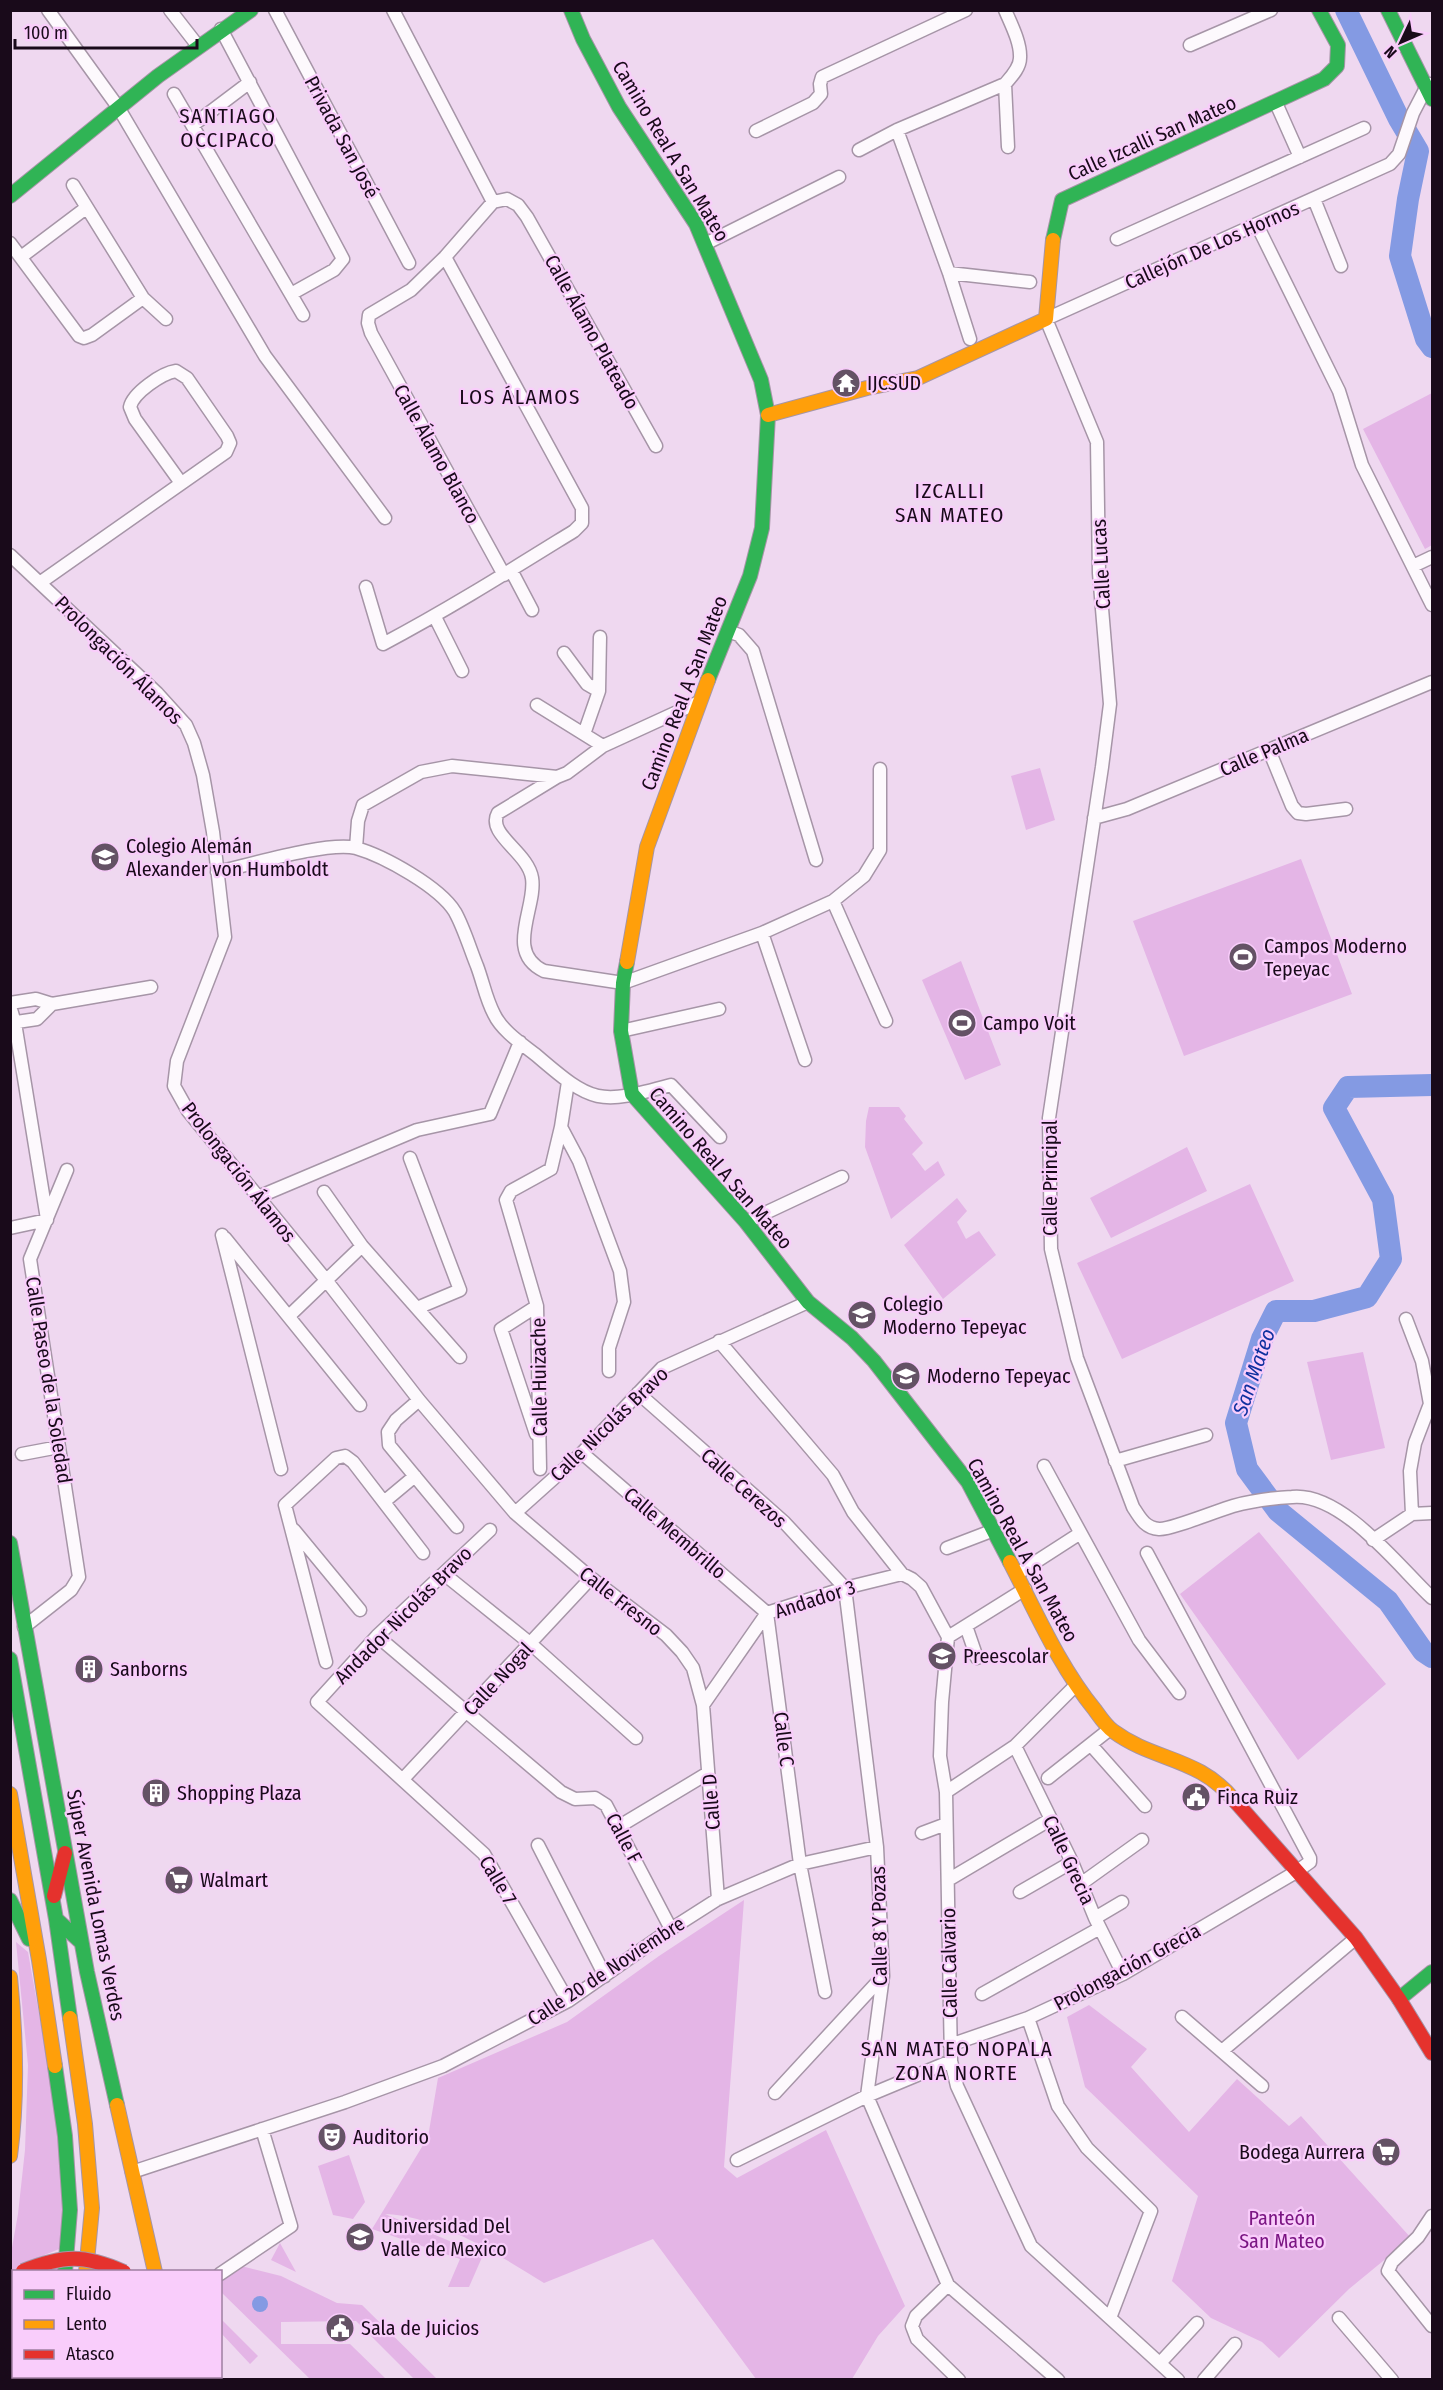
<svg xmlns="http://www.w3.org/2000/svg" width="1443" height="2390" font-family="'Fira Sans Condensed',sans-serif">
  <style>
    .green { fill: #e4b5e6 }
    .water { fill: #849ae3 }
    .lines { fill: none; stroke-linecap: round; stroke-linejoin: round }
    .river { stroke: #849ae3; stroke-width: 22 }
    .street-casing { stroke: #a695a7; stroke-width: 15 }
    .fast-casing { stroke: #a695a7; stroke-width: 16 }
    .slow-casing { stroke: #a695a7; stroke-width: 16 }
    .jam-casing { stroke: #a695a7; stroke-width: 16 }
    .street { stroke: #fdf9fd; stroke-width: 12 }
    .fast { stroke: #30b455; stroke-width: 14 }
    .slow { stroke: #ff9f0a; stroke-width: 14 }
    .jam { stroke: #e5322d; stroke-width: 14 }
    .jam-bridge-casing { stroke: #a695a7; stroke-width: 16; stroke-linecap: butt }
    .jam-bridge { stroke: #e5322d; stroke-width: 14 }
    .labels { text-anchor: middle; stroke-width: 4.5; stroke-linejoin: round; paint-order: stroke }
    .street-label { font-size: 20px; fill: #190a1a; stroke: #f9cdfb }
    .poi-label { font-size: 20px; fill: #190a1a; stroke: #f9cdfb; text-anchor: start }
    .park-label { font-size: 20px; fill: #7b1583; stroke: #f9cdfb }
    .neighbourhood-label { font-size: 21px; letter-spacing: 1.5px; fill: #190a1a; stroke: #f9cdfb }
    .water-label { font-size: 21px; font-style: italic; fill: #0f319f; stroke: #f9cdfb }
  </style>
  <rect width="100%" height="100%" fill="#efd8f0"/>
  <path class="green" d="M1432 393V545L1425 549 1363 429Z
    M1040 768 1055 820 1026 830 1011 776Z
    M1301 859 1352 994 1184 1056 1133 921Z
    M961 961 1001 1065 965 1080 922 980Z
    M869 1107H899L906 1116 904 1119 923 1143 912 1154 925 1171 938 1161 945 1175 891 1219 865 1147 866 1121Z
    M1187 1147 1207 1191 1111 1238 1090 1198Z
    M1250 1184 1294 1281 1122 1359 1077 1263Z
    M957 1198 967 1211 957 1222 966 1239 979 1231 996 1255 943 1299 904 1245Z
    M1363 1352 1385 1448 1331 1460 1307 1362Z
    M1259 1532 1386 1684 1298 1760 1180 1594Z
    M744 1900 724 2167 737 2178 826 2130 905 2306 878 2336 852 2379H756L653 2239 544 2283C499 2255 438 2216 385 2214L483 2255 469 2287H448L460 2259 372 2229 428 2137 438 2078 567 2022 659 1956Z
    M16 1942 28 1952 61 2137 64 2247 30 2261 11 2275V2253L18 2214 25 2150 28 2065Z
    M1089 2005 1147 2049 1131 2067 1189 2132 1237 2079 1289 2126 1301 2116 1411 2238 1349 2289 1279 2358 1262 2342 1211 2318 1172 2281 1198 2196 1085 2087 1067 2017Z
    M349 2155 365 2202 353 2219 333 2215 318 2166Z
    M280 2243 296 2272 271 2260Z
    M241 2266 281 2276 337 2303 362 2305 437 2379H414L356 2321 281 2322V2344H350L386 2379H310L221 2292V2279Z
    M13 2303 14 2376 26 2377V2379H11L10 2306Z
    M220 2318 258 2356 250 2364 221 2333Z
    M88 2376 163 2377 162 2380H87Z"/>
  <path class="water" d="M252 2304a8 8 0 1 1 16 0a8 8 0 1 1-16 0Z"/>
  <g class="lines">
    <path class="river" d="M1346 10 1399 119 1418 151 1408 199 1400 256 1426 339 1432 347
      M1432 1085 1348 1087 1334 1108 1383 1199 1391 1259 1367 1297 1314 1311H1276L1262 1339 1236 1423 1247 1469 1278 1511 1388 1601 1423 1651 1432 1657"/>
    <g class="street-casing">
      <path id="street" d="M48 10 118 107 265 356 385 518
        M170 10 198 46
        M275 10 409 263
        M393 10 493 202
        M221 29 343 259 334 270 291 294
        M1190 45 1271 10
        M1005 84 1008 147
        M1431 84 1427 86 1413 113 1399 154 1390 164 1046 319 1097 442 1099 573 1110 704 1102 767 1049 1118 1051 1249 1077 1358 1133 1507C1140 1518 1145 1528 1159 1529 1170 1530 1219 1510 1233 1506 1251 1501 1273 1498 1292 1497 1342 1492 1398 1566 1432 1598
        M174 94 303 315
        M1276 103 1300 157
        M193 125 250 82
        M897 130 949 273 970 339
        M756 131 813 103 821 94 820 84 822 77 966 10
        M859 150 897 130 1005 84C1011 77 1020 68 1020 58 1021 43 1011 24 1005 10
        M73 185 143 298 166 319
        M1314 199 1341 266
        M1257 225 1339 391 1362 465 1432 605
        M1117 239 1364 128
        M10 243 79 336 84 338 92 335 143 298
        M705 244 839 177
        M21 257 86 208
        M949 273 1030 282
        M10 555 157 693 186 725 194 743 203 775 213 832 225 937 177 1061 174 1086 188 1111 326 1280 419 1400 515 1513 591 1578 666 1635 682 1652 693 1668 703 1705 718 1899
        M1413 566 1432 557
        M511 570 532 610
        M504 575 371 333 368 323 369 315 411 290 445 257 493 202 507 199 518 205 527 217 656 446
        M41 582 226 452 230 443 227 436 187 378 176 371C162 373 133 393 130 407L135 419 181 483
        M366 587 383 644C449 609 511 570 574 531L582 523V508L445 257
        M435 617 462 671
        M728 631 739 635 753 651 816 860
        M564 653 587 684 599 691
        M537 705 603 746
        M584 734 599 691 600 637
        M1269 750 1292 806 1298 813 1306 814 1346 809
        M557 777 498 813C486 834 528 852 532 878 537 907 504 952 544 971L623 983 762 933 833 901 864 876 880 850V769
        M1094 818 1127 809 1432 682
        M356 848 358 821 363 805 421 772 452 766 557 777 567 773 603 746 699 702
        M217 872C249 865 328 841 356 848 384 856 440 887 455 912 464 928 470 949 477 966 483 982 486 999 494 1014 502 1031 522 1044 536 1055 593 1104 598 1105 671 1085L720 1137
        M833 901 886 1021
        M762 933 805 1060
        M10 1003 36 999 52 1004 151 987
        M10 1006 15 1023 47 1219
        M10 1023 37 1019 52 1004
        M621 1031 719 1009
        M561 1127 579 1161 620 1271 624 1302 609 1348V1371
        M410 1158 460 1290 417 1308
        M324 1192 362 1246 460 1357
        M258 1197 417 1130 490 1114 520 1042
        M746 1222 842 1177
        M10 1228 47 1220
        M222 1235 281 1469
        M225 1238 360 1405
        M289 1316 362 1246
        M1406 1319 1422 1361 1430 1404 1415 1443 1410 1471 1412 1514
        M719 1341 833 1475 853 1512 902 1574 912 1579 921 1587 948 1637 942 1702 940 1756 946 1792 951 2061 957 2086 1031 2246 1178 2380
        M638 1393 784 1522 845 1588 877 1847 883 1976 867 2096 948 2285 1058 2380
        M419 1400 396 1420 388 1432 389 1445 457 1527
        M536 1434 501 1329 537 1306
        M582 1453 767 1613 800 1864 825 1992
        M22 1454 59 1447
        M1115 1461 1206 1435
        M1044 1466 1139 1640 1179 1693
        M540 1469 537 1306 506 1200 511 1191 551 1169 561 1127 568 1082
        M385 1501 415 1476
        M515 1513 582 1453 662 1368 808 1302
        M294 1530 360 1610
        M1373 1540 1412 1514 1432 1513
        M947 1548 994 1530
        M444 1574 531 1644 636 1738
        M1017 1574 1079 1534
        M966 1626 977 1658
        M24 1627 71 1590 79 1577 30 1259 67 1170
        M377 1636 561 1792 575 1799 595 1798 606 1805 671 1929
        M948 1637 1025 1589
        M326 1662 285 1505 336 1458 345 1456 353 1462 423 1553
        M317 1702 484 1854 568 2001
        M317 1702 377 1636 490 1530
        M703 1705 767 1613 845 1588 902 1574
        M1091 1745 1145 1806
        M1015 1746 1072 1862 1095 1918 1123 1974
        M1048 1778 1110 1729
        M403 1779 591 1578
        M946 1792 1015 1746 1075 1686
        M618 1827 708 1773
        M922 1833 946 1824
        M538 1845 605 1976
        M948 1880 1051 1819
        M1082 1883 1142 1840
        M1020 1892 1072 1862
        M1095 1918 1122 1902
        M982 1994 1100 1928
        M1182 2017 1262 2086
        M1028 2018 1058 2106 1087 2148 1151 2211 1110 2318
        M950 2045 1028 2018 1123 1974 1296 1872 1310 1862V1858L1147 1553
        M1223 2050 1356 1938
        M775 2093 883 1976
        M737 2160 867 2096 951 2061
        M132 2172 345 2102 443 2066 568 2001 671 1929 718 1899 800 1864 877 1847
        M1432 2216 1418 2237 1392 2262 1388 2271 1432 2326
        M220 2274 291 2226 262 2129
        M948 2285 916 2316 912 2326 917 2339 959 2380
        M1339 2318 1392 2380
        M1160 2363 1197 2323
        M1204 2380 1235 2344"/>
    </g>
    <g class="fast-casing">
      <path id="fast" d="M571 10 583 39 619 107 696 224 761 380 768 415 762 528 750 576 708 680
        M1388 10 1432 99
        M10 196 158 76 251 10
        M1053 240 1062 200 1324 79 1337 66 1338 45 1319 10
        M627 962 623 983 621 1031 632 1094 746 1222 808 1302 852 1338 874 1361 968 1482 1010 1562
        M10 1543 87 1972 117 2105
        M10 1659 56 1919 70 2018
        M10 1900 29 1939
        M56 1919 81 1942
        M1399 1999 1432 1972
        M55 2066 65 2136 70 2210 65 2272
        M168 2376V2380"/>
    </g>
    <g class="slow-casing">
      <path id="slow" d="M768 415 867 388 918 378 1046 319 1053 240
        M627 962 647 847 708 680
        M1010 1562C1036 1612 1059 1666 1095 1710 1100 1717 1106 1726 1113 1731 1155 1762 1198 1756 1235 1801
        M10 1794 39 1960 55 2066
        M10 1977C16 2037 18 2096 10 2156
        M70 2018 85 2124 92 2208 86 2272
        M117 2105 155 2272
        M10 2282 14 2279
        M40 2380 41 2376
        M65 2380 66 2376"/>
    </g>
    <g class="jam-casing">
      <path id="jam" d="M1235 1801 1356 1938 1399 1999 1432 2053
        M54 1896 65 1853"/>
    </g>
    <use href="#street" class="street"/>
    <use href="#fast" class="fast"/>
    <use href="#slow" class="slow"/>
    <use href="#jam" class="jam"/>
    <g class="jam-bridge-casing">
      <path id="jam-bridge" d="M23 2271C63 2255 84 2254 124 2272"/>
    </g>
    <use href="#jam-bridge" class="jam-bridge"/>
  </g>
  <defs>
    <g id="temple-disc" transform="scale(1.5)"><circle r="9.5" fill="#645265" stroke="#f9cdfb"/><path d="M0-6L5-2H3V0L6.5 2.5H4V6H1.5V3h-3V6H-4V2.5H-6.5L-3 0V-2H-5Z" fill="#fff"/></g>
    <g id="school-disc" transform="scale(1.5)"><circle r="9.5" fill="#645265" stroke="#f9cdfb"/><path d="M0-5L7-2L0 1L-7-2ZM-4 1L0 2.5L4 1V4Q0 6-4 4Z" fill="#fff"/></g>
    <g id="stadium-disc" transform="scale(1.5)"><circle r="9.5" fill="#645265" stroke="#f9cdfb"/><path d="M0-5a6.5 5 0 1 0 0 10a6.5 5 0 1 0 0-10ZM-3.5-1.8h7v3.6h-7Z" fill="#fff"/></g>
    <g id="building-disc" transform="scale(1.5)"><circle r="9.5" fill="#645265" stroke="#f9cdfb"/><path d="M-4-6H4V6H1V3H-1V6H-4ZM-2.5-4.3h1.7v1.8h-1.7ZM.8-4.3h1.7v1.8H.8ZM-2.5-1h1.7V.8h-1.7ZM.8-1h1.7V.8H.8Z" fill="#fff"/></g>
    <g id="civic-disc" transform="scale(1.5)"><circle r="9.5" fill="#645265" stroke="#f9cdfb"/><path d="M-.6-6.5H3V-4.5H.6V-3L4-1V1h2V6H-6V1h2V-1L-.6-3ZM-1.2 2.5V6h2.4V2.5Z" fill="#fff"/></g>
    <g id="supermarket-disc" transform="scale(1.5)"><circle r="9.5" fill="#645265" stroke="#f9cdfb"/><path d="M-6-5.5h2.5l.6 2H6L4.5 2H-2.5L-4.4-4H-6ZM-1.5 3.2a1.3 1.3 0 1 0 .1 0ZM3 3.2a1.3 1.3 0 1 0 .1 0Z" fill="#fff"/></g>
    <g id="theatre-disc" transform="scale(1.5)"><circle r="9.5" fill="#645265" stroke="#f9cdfb"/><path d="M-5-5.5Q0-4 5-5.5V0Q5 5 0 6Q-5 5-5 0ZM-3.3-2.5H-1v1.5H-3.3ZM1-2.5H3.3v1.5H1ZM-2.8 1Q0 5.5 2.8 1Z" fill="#fff"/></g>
    <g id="university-disc" transform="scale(1.5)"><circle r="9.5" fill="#645265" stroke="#f9cdfb"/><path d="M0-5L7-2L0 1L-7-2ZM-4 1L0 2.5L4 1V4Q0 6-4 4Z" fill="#fff"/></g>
  </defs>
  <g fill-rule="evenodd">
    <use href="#temple-disc" x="846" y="383"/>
    <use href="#school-disc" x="105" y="857"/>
    <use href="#stadium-disc" x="1243" y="957"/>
    <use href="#stadium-disc" x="962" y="1023"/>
    <use href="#school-disc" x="862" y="1315"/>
    <use href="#school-disc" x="906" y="1376"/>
    <use href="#school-disc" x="942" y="1656"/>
    <use href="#building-disc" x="89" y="1669"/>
    <use href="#building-disc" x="156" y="1793"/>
    <use href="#civic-disc" x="1196" y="1797"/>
    <use href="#supermarket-disc" x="179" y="1880"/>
    <use href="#theatre-disc" x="332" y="2137"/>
    <use href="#supermarket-disc" x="1386" y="2152"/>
    <use href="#university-disc" x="360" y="2237"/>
    <use href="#civic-disc" x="340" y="2328"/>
  </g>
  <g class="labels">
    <g class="street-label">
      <text transform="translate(342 137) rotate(62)" y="7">Privada San José</text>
      <text transform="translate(1152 138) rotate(-24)" y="7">Calle Izcalli San Mateo</text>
      <text transform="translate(671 151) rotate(59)" y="7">Camino Real A San Mateo</text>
      <text transform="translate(1212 245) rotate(-24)" y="7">Callejón De Los Hornos</text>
      <text transform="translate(592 332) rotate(61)" y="7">Calle Álamo Plateado</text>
      <text transform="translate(437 454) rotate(61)" y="7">Calle Álamo Blanco</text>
      <text transform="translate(1101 564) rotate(-93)" y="7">Calle Lucas</text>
      <text transform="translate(119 660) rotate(45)" y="7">Prolongación Álamos</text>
      <text transform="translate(684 693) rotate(-69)" y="7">Camino Real A San Mateo</text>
      <text transform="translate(1264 752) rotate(-23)" y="7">Calle Palma</text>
      <text transform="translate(721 1168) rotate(49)" y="7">Camino Real A San Mateo</text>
      <text transform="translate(239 1172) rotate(52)" y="7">Prolongación Álamos</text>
      <text transform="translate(1050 1178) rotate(-90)" y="7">Calle Principal</text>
      <text transform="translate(539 1377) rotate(-91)" y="7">Calle Huizache</text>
      <text transform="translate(49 1380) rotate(81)" y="7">Calle Paseo de la Soledad</text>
      <text transform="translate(609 1424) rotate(-44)" y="7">Calle Nicolás Bravo</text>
      <text transform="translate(744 1488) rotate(42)" y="7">Calle Cerezos</text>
      <text transform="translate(675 1533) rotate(41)" y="7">Calle Membrillo</text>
      <text transform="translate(1023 1550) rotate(61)" y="7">Camino Real A San Mateo</text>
      <text transform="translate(815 1599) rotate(-18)" y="7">Andador 3</text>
      <text transform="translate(621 1601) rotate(38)" y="7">Calle Fresno</text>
      <text transform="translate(403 1615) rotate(-45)" y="7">Andador Nicolás Bravo</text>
      <text transform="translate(498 1679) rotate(-47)" y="7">Calle Nogal</text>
      <text transform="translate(784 1739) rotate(83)" y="7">Calle C</text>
      <text transform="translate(711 1802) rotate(-94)" y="7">Calle D</text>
      <text transform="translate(624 1838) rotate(62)" y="7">Calle F</text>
      <text transform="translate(1069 1860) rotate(65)" y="7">Calle Grecia</text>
      <text transform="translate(498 1880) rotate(59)" y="7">Calle 7</text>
      <text transform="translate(96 1905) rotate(79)" y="7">Súper Avenida Lomas Verdes</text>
      <text transform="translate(879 1926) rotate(-91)" y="7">Calle 8 Y Pozas</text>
      <text transform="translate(949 1963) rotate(-91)" y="7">Calle Calvario</text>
      <text transform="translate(1127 1967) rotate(-28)" y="7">Prolongación Grecia</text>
      <text transform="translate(606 1971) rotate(-33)" y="7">Calle 20 de Noviembre</text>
    </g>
    <g class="poi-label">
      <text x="867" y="390">IJCSUD</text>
      <text x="126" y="853">Colegio Alemán<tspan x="126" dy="23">Alexander von Humboldt</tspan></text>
      <text x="1264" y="953">Campos Moderno<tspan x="1264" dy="23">Tepeyac</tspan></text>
      <text x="983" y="1030">Campo Voit</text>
      <text x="883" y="1311">Colegio<tspan x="883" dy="23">Moderno Tepeyac</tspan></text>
      <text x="927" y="1383">Moderno Tepeyac</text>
      <text x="963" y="1663">Preescolar</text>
      <text x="110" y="1676">Sanborns</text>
      <text x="177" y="1800">Shopping Plaza</text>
      <text x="1217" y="1804">Finca Ruiz</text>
      <text x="200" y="1887">Walmart</text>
      <text x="353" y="2144">Auditorio</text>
      <text x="1365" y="2159" text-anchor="end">Bodega Aurrera</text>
      <text x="381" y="2233">Universidad Del<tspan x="381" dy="23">Valle de Mexico</tspan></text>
      <text x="361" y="2335">Sala de Juicios</text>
    </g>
    <g class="park-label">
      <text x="1282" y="2225">Panteón<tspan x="1282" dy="23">San Mateo</tspan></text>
    </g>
    <g class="neighbourhood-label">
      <text x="228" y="123">SANTIAGO<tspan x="228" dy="24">OCCIPACO</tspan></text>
      <text x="520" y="404">LOS ÁLAMOS</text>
      <text x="950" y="498">IZCALLI<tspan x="950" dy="24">SAN MATEO</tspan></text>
      <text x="957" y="2056">SAN MATEO NOPALA<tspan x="957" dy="24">ZONA NORTE</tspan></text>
    </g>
    <g class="water-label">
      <text transform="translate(1254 1372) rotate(-71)" y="7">San Mateo</text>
    </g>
  </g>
  <rect width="1443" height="2390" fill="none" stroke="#190a1a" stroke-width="24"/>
  <rect x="12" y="2270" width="210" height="108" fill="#f9cdfb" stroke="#9f7fa1" stroke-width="1.5"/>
  <rect x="24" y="2290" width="30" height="9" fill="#30b455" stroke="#9f7fa1" stroke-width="1.5"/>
  <text x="66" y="2300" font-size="18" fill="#190a1a">Fluido</text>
  <rect x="24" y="2320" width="30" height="9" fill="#ff9f0a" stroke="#9f7fa1" stroke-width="1.5"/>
  <text x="66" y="2330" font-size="18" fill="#190a1a">Lento</text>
  <rect x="24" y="2350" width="30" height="9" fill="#e5322d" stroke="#9f7fa1" stroke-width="1.5"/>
  <text x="66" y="2360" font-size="18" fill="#190a1a">Atasco</text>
  <g transform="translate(1401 42) rotate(226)" stroke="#f9cdfb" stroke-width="4.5" paint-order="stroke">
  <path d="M0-4.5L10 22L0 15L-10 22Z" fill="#190a1a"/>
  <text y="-9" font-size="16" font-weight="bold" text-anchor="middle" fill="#190a1a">N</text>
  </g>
  <path d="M15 39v9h182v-9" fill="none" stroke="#190a1a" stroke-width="3"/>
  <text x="24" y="39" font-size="18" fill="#190a1a" stroke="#f9cdfb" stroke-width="4.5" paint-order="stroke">100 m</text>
</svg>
